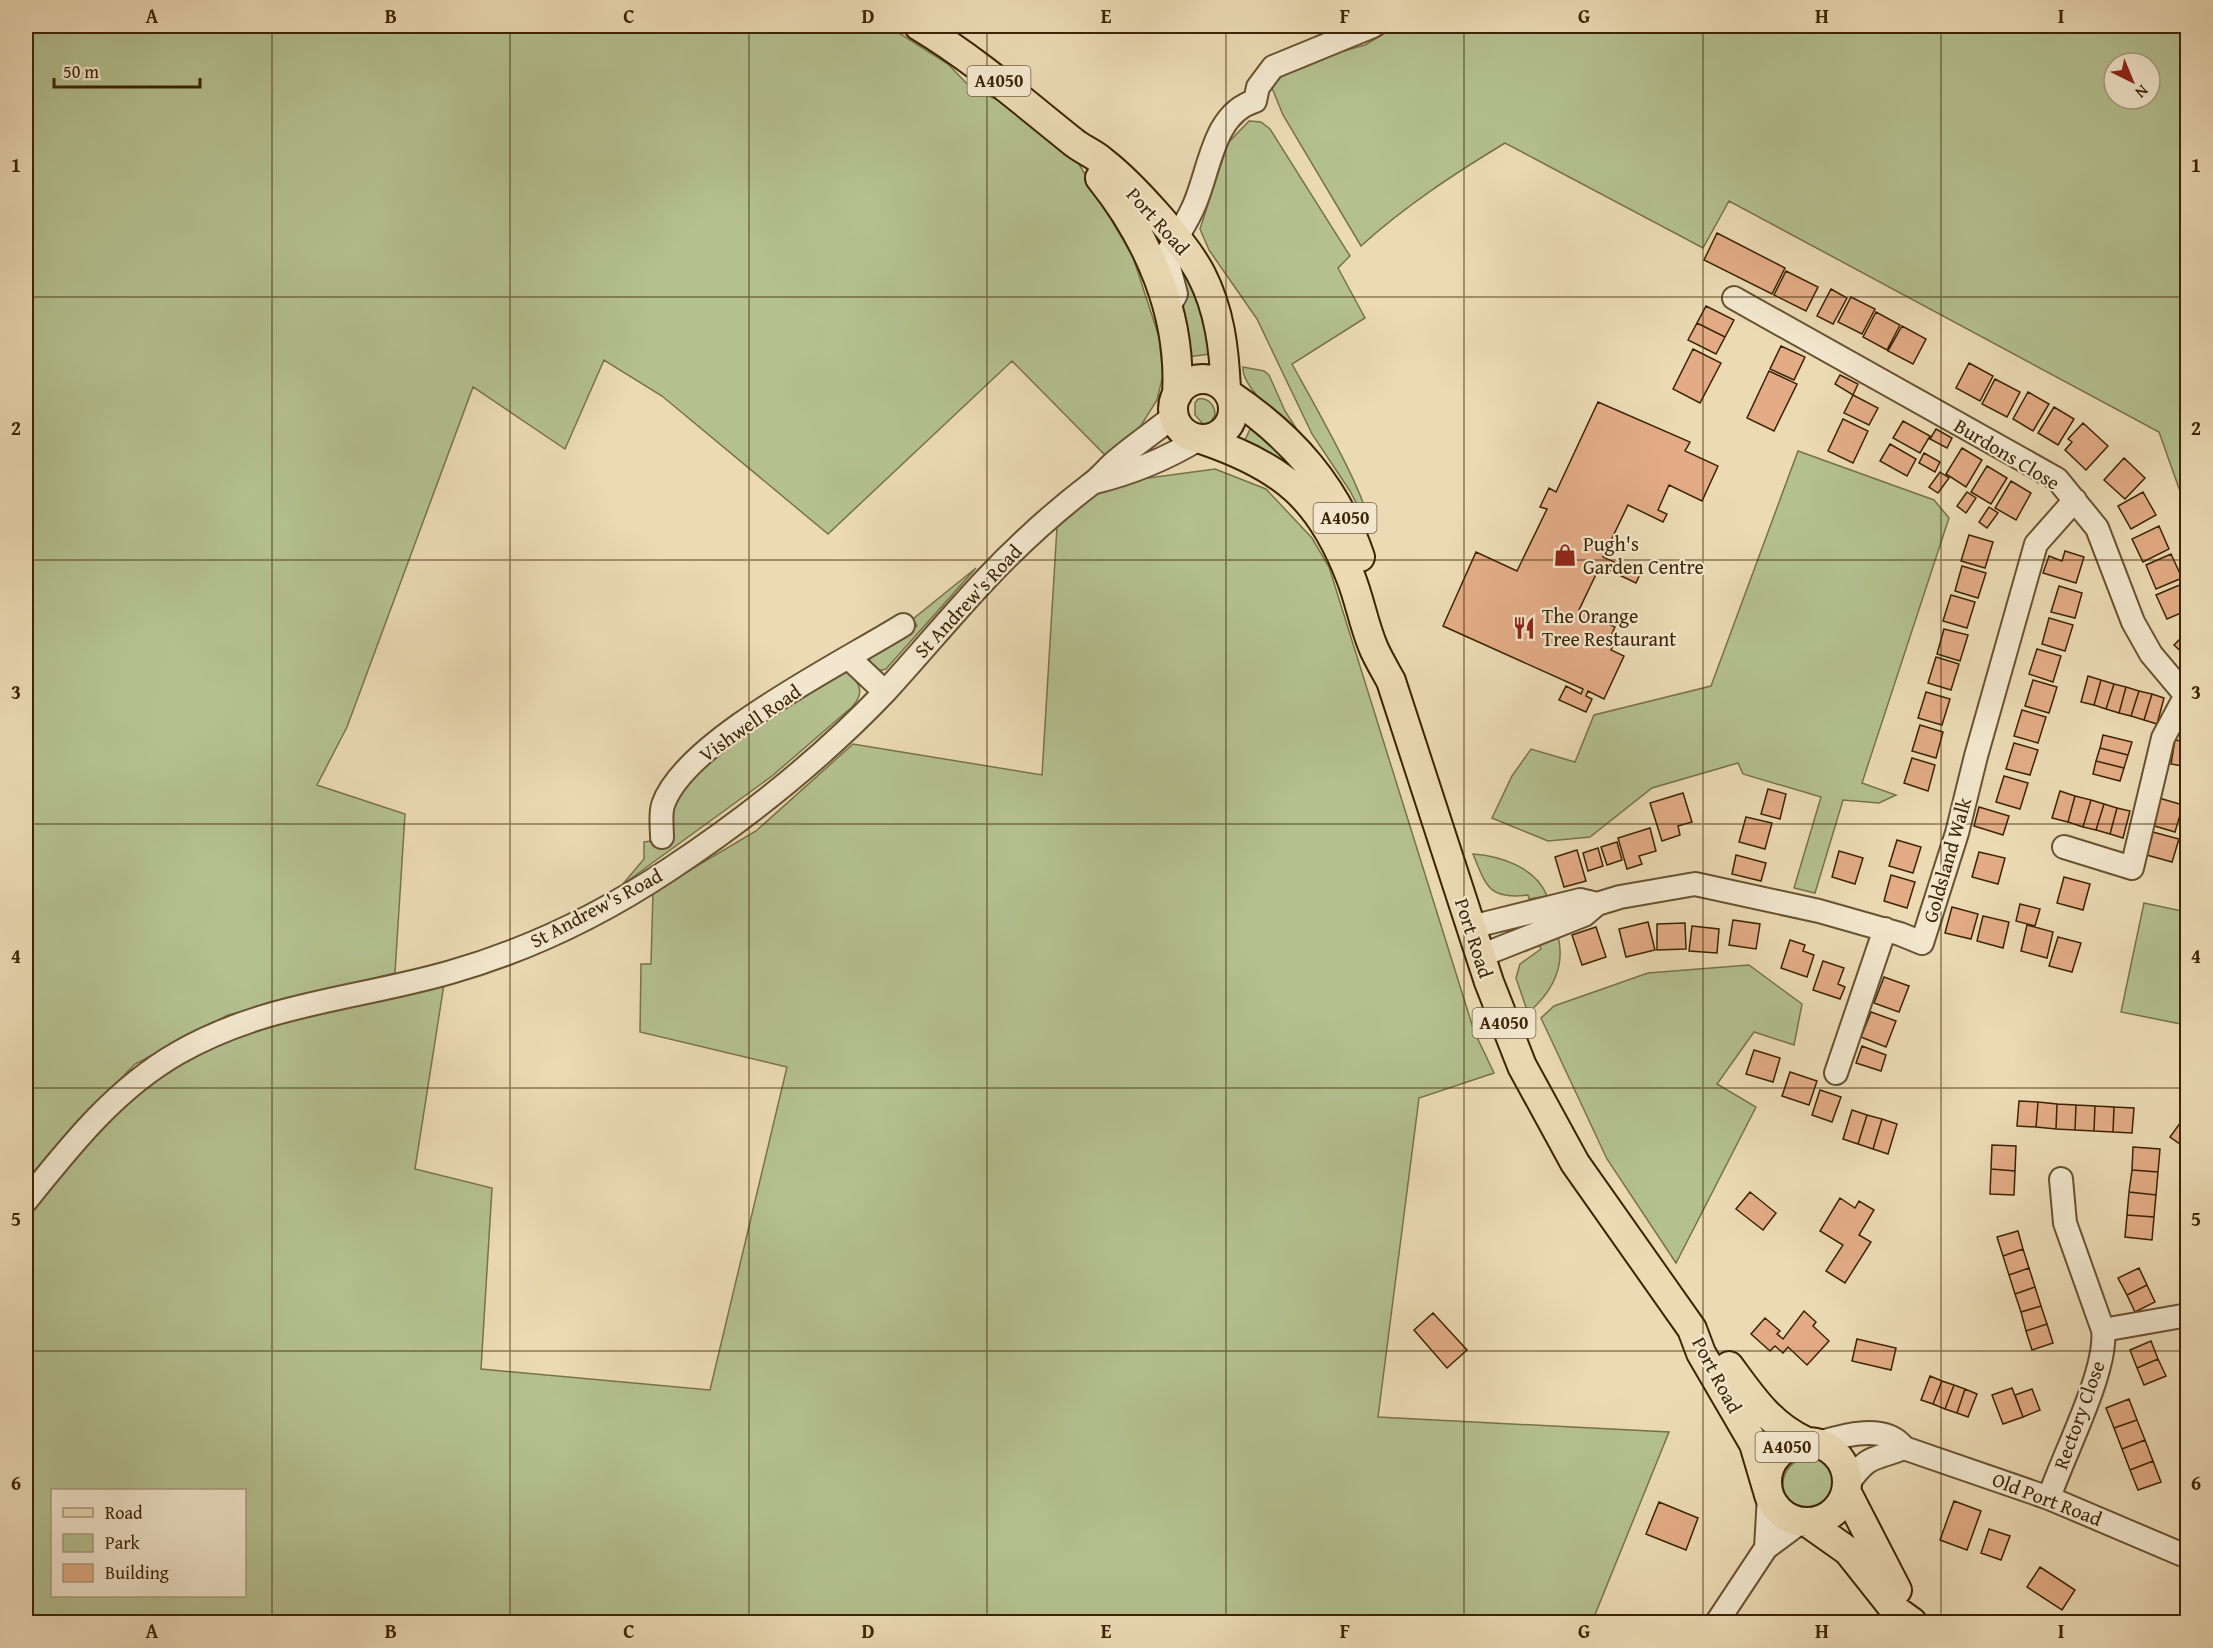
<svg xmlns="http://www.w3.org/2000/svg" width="2213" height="1648" font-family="'Gentium Book Plus',serif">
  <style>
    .green { fill: #b4c090; stroke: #78724a; stroke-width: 1.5; fill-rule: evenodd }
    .building { fill: #e3ac86; stroke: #3c2403; stroke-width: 1.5 }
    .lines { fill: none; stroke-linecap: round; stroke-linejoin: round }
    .minor-casing { stroke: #68522f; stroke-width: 26 }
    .major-casing { stroke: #3c2403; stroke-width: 32 }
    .minor { stroke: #f2e7ce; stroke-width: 22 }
    .major { stroke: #ebdab4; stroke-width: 28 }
    .grid { fill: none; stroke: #3c2403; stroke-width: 1.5; stroke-opacity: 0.55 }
    .labels { text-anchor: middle; stroke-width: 4.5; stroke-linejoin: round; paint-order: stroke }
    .shield { fill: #f2e7ce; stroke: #735e40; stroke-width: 1.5 }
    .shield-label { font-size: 18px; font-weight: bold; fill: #3c2403 }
    .street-label { font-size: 20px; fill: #3c2403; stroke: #f2e7ce }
    .poi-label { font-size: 20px; fill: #3c2403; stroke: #f2e7ce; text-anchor: start }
    .neatline { fill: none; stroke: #3c2403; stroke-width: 2 }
    .grid-label { font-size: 20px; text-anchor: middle; font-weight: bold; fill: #3c2403 }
  </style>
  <rect width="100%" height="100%" fill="#ebdab4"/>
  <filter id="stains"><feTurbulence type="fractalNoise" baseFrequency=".00333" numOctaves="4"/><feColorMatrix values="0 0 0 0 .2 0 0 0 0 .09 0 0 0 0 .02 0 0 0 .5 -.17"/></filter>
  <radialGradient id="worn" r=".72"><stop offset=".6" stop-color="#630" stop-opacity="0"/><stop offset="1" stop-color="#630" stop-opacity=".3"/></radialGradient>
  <path class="green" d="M26 26H888L948 64 971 88 1002 102 1079 164 1133 257 1159 337 1163 375 1157 400 1135 435 1118 449 1105 455 1012 361 828 534 662 396 604 360 565 449 473 387 347 727 317 785 405 814 395 973 228 1015 135 1064 73 1127 26 1181Z
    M1397 26H2187V511L2159 432 1729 201 1703 248 1505 143C1454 174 1405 206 1361 246L1283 115 1272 88 1278 74 1293 65 1365 45ZM2114 63H2150V99H2114Z
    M1249 121 1261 122 1270 129 1350 256 1338 268 1365 318 1292 364C1305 388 1374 507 1368 526L1350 491 1312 434 1257 319 1209 250 1200 229 1228 143Z
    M1176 254 1200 297 1210 354 1187 357Z
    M1243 367 1264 371 1269 375 1285 411 1305 442C1289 427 1241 389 1243 367Z
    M1198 399C1208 397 1215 405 1215 415L1210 423 1203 424 1195 415V403Z
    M1252 425 1314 484 1244 442Z
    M1798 451 1934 500 1949 518 1862 783 1896 795 1879 803 1843 800 1815 893 1794 888 1821 797 1743 774 1738 763 1652 788 1590 837 1548 841 1492 818 1512 776 1531 749 1575 762 1594 715 1711 686Z
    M1215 469 1266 489 1312 538 1329 567 1474 1031 1494 1073 1419 1098 1378 1417 1669 1432 1592 1622H26V1213L120 1105 196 1053 261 1027 444 984 415 1169 492 1188 481 1369 710 1390 787 1067 640 1032 641 964H651L653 892 756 831 853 744 1042 775 1057 527 1090 495 1141 479ZM52 1490H244V1596H52Z
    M976 568 886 669 878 671 870 663V655L875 650 917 626 913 619Z
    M843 672 850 673C861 685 864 694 852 707L772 776 622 885 644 859V842L651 841 653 846 659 849 664 847 673 797 725 744Z
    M1473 854C1500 856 1536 867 1547 896L1529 899 1528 895C1489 900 1486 886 1473 854Z
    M2144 903 2187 912 2186 1025 2121 1012Z
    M1558 936C1566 968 1550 994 1528 1013L1516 978 1520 964 1541 949 1539 944Z
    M1749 965 1802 1004 1794 1045 1754 1032 1717 1084 1756 1107 1676 1263 1607 1159 1541 1018 1554 1006 1648 973Z
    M1783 1484a26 26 0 1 1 52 0a26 26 0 1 1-52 0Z"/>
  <path class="building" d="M1717 233 1785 268 1772 294 1704 260Z
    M1786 271 1818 287 1806 311 1774 295Z
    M1831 289 1847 298 1833 324 1817 316Z
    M1851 297 1875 309 1862 334 1838 322Z
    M1706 306 1734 320 1725 337 1697 323Z
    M1876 312 1900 325 1887 350 1863 337Z
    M1697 323 1725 337 1716 354 1688 340Z
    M1902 326 1926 339 1913 364 1888 351Z
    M1781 346 1805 357 1794 380 1770 369Z
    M1693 349 1721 363 1700 403 1673 389Z
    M1969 363 1993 376 1980 401 1956 388Z
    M1769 371 1797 384 1774 431 1747 418Z
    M1840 375 1858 384 1853 395 1835 384Z
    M1995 379 2020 392 2007 417 1982 404Z
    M2028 392 2049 404 2033 431 2013 419Z
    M1853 395 1878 408 1869 425 1844 413Z
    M1598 402 1690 442 1685 451 1718 466 1702 501 1669 485 1658 510 1667 514 1663 522 1628 505 1603 557 1640 574 1636 583 1600 566 1579 610 1615 627 1608 642 1614 644 1611 650 1624 656 1604 699 1588 691 1586 696 1592 699 1586 712 1559 700 1566 686 1581 694 1583 689 1443 626 1476 552 1517 571 1547 509 1540 507 1549 488 1556 492Z
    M2054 407 2074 419 2058 445 2038 433Z
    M1843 419 1868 431 1853 463 1828 451Z
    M1903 421 1930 436 1920 453 1893 438Z
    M2083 423 2108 446 2086 470 2065 450 2072 442 2068 439Z
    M1936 429 1952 438 1947 448 1930 439Z
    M1890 444 1916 459 1907 476 1880 461Z
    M1962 448 1982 460 1966 487 1946 474Z
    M1924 453 1940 462 1935 472 1919 463Z
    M2124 458 2145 478 2125 499 2104 480Z
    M1987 466 2007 478 1991 504 1971 492Z
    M1940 472 1949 478 1938 493 1929 487Z
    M2011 481 2031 493 2016 520 1995 508Z
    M1967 492 1976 498 1966 513 1957 506Z
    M2143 492 2156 515 2131 529 2118 506Z
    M1989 507 1998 513 1987 528 1979 522Z
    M2159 526 2169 549 2143 562 2132 539Z
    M1969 535 1993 542 1985 568 1961 561Z
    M2065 551 2084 557 2076 583 2043 573 2049 556 2062 561Z
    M2171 554 2182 578 2156 589 2146 565Z
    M1962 566 1986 573 1978 598 1955 591Z
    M2182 584 2188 598V610L2167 619 2156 595Z
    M2059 586 2082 593 2075 618 2051 612Z
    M1951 595 1975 602 1967 628 1943 621Z
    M2049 618 2073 625 2065 651 2042 644Z
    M1944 629 1968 635 1960 661 1937 654Z
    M2188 631V658L2174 645Z
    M2037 649 2061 656 2053 682 2029 674Z
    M1936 657 1959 664 1951 690 1928 683Z
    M2088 676 2101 680 2094 705 2081 702Z
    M2033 680 2057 687 2049 713 2025 706Z
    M2101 680 2114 684 2106 709 2094 705Z
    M2114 684 2126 687 2119 713 2106 709Z
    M2126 687 2139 691 2131 716 2119 713Z
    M2139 691 2152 694 2144 720 2131 716Z
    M1926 692 1950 699 1942 725 1918 718Z
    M2152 694 2164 698 2157 724 2144 720Z
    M2022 710 2046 717 2038 743 2014 736Z
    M1920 725 1943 732 1936 758 1912 751Z
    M2103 735 2132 742 2128 755 2100 748Z
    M2175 740 2188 742V767L2171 764Z
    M2014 743 2038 750 2030 775 2006 769Z
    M2100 748 2128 755 2124 768 2096 761Z
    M1912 758 1935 765 1928 791 1904 783Z
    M2096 761 2124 768 2120 781 2093 774Z
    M2004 776 2028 783 2020 809 1996 802Z
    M1768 789 1786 794 1780 819 1761 814Z
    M2060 791 2075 796 2068 822 2052 818Z
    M1683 793 1692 822 1678 826 1680 835 1662 841 1650 803Z
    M2075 796 2091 800 2083 827 2068 822Z
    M2159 798 2183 805 2175 832 2151 825Z
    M2091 800 2104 804 2096 830 2083 827Z
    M2104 804 2117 808 2110 834 2096 830Z
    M1979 807 2009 816 2003 835 1974 826Z
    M2117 808 2130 811 2123 838 2110 834Z
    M1746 817 1772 823 1765 849 1739 842Z
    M1650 828 1656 851 1639 856 1642 864 1627 869 1618 838Z
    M2149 831 2179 839 2172 862 2143 854Z
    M1897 840 1921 847 1913 873 1889 866Z
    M1617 842 1622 860 1607 865 1601 847Z
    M1598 848 1603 866 1588 871 1583 853Z
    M1577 850 1586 881 1564 887 1555 857Z
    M1839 851 1863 858 1855 884 1832 877Z
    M1979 852 2005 858 1998 884 1972 877Z
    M1736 855 1766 863 1761 881 1732 874Z
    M1891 875 1915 882 1907 908 1884 901Z
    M2064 877 2090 884 2083 910 2057 903Z
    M2020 904 2040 909 2035 926 2016 921Z
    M1952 907 1978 914 1971 939 1945 933Z
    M1983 916 2009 922 2003 948 1977 941Z
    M1733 920 1760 924 1756 949 1729 945Z
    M1648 922 1655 950 1626 957 1619 929Z
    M1685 923 1686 949 1657 950V924Z
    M2027 925 2053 932 2047 958 2021 951Z
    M1692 926 1719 929 1717 953 1689 951Z
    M1596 927 1606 957 1582 965 1572 935Z
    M2058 937 2081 943 2072 972 2049 966Z
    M1790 940 1805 945 1803 951 1814 955 1807 977 1781 968Z
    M1823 961 1844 968 1838 984 1845 987 1840 999 1813 990Z
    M1884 977 1909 986 1899 1012 1874 1003Z
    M1871 1012 1896 1021 1886 1047 1861 1037Z
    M1862 1046 1886 1055 1881 1071 1856 1063Z
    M1754 1050 1780 1058 1773 1082 1746 1074Z
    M1790 1072 1817 1081 1809 1105 1782 1096Z
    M1820 1090 1841 1097 1832 1122 1812 1115Z
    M2019 1101 2038 1102 2036 1127 2017 1126Z
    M2038 1102 2057 1104 2056 1129 2036 1127Z
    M2057 1104 2076 1105 2075 1130 2056 1129Z
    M2076 1105 2095 1106 2094 1131 2075 1130Z
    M2095 1106 2114 1107 2113 1132 2094 1131Z
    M2114 1107 2134 1108 2132 1133 2113 1132Z
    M1852 1110 1867 1115 1858 1144 1843 1139Z
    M2188 1112V1149H2187L2170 1137Z
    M1867 1115 1882 1119 1873 1149 1858 1144Z
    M1882 1119 1897 1124 1888 1154 1873 1149Z
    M1992 1145 2016 1146 2015 1171 1991 1169Z
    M2133 1147 2160 1149 2158 1172 2132 1170Z
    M1991 1169 2015 1171 2014 1195 1990 1194Z
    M2132 1170 2158 1172 2156 1195 2129 1192Z
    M1750 1192 1776 1213 1763 1230 1736 1209Z
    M2129 1192 2156 1195 2154 1217 2127 1215Z
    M1840 1198 1855 1208 1859 1201 1874 1210 1859 1235 1871 1242 1845 1283 1826 1271 1843 1245 1820 1231Z
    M2127 1215 2154 1217 2152 1240 2125 1237Z
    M2018 1231 2023 1249 2003 1256 1997 1237Z
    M2023 1249 2029 1268 2009 1275 2003 1256Z
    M2029 1268 2035 1287 2015 1294 2009 1275Z
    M2139 1268 2147 1285 2127 1295 2118 1278Z
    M2147 1285 2155 1302 2135 1312 2127 1295Z
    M2035 1287 2041 1306 2021 1312 2015 1294Z
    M2041 1306 2047 1324 2026 1331 2021 1312Z
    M1804 1311 1816 1322 1813 1326 1829 1341 1807 1365 1788 1347 1783 1353 1775 1346 1770 1351 1751 1334 1765 1318 1780 1331 1777 1334 1783 1339Z
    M1433 1313 1467 1350 1447 1368 1414 1330Z
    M2047 1324 2053 1343 2032 1350 2026 1331Z
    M1857 1339 1896 1348 1891 1370 1852 1361Z
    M2151 1341 2158 1359 2137 1368 2130 1350Z
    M2158 1359 2166 1376 2144 1385 2137 1368Z
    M1930 1376 1942 1381 1933 1404 1921 1400Z
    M1942 1381 1954 1385 1945 1409 1933 1404Z
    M1954 1385 1965 1389 1957 1413 1945 1409Z
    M2012 1388 2023 1417 2003 1424 1992 1395Z
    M1965 1389 1977 1394 1968 1417 1957 1413Z
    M2032 1389 2040 1410 2023 1417 2015 1395Z
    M2129 1399 2137 1420 2114 1428 2106 1408Z
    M2137 1420 2145 1440 2122 1449 2114 1428Z
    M2145 1440 2153 1461 2130 1470 2122 1449Z
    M2153 1461 2161 1482 2138 1490 2130 1470Z
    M1954 1501 1981 1511 1967 1550 1940 1540Z
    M1659 1502 1698 1518 1686 1550 1646 1534Z
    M1989 1529 2010 1536 2001 1560 1981 1553Z
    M2040 1567 2075 1590 2062 1610 2027 1587Z"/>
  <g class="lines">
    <g class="minor-casing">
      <path id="minor" d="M1174 298 1176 294 1166 255C1175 240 1185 225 1192 210 1210 174 1211 114 1255 101L1258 87 1273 67 1373 26
        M1734 298 2057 479 2097 528 2133 622 2151 654 2188 698
        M1095 482C1132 473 1166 459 1199 439
        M850 659 885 692
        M662 837C662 828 660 814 663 805 684 741 844 662 903 625
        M2064 847 2132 868 2163 738 2185 697
        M1471 927 1580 900 1597 904
        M1480 956 1584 915 1597 904 1620 897 1695 884 1819 911 1900 934 1922 943 1957 833 1976 756 2036 544 2075 500
        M1836 1073 1885 929
        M26 1201C71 1145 115 1089 178 1053 265 1003 358 999 451 972 528 950 604 913 670 869 747 818 821 759 885 692 919 655 951 616 985 580 1018 545 1053 513 1091 484 1101 477 1108 467 1117 460 1135 445 1155 431 1174 416
        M2103 1330 2188 1315
        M1819 1443C1843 1435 1886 1423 1904 1448L2049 1498 2188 1557
        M1848 1484C1868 1454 1874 1460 1904 1448
        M2049 1498C2063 1455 2108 1371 2103 1330L2065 1223 2061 1179
        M1766 1548 1769 1496
        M1717 1622 1766 1548 1801 1522"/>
    </g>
    <g class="major-casing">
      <path id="major" d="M919 26C974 59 1022 101 1072 141 1081 149 1093 153 1102 161 1132 184 1184 242 1201 274 1220 311 1224 349 1226 389
        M1100 178C1149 239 1182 315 1177 395
        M1173 409a30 30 0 1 1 60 0a30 30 0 1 1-60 0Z
        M1230 395C1292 437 1336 486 1360 557
        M1204 440C1283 467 1321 499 1351 578 1360 601 1364 626 1374 649 1379 660 1385 670 1391 681L1489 982 1522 1066 1575 1163 1692 1329 1701 1353 1754 1444 1767 1488
        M1729 1366C1751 1396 1770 1425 1805 1441
        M1767 1482a40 40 0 1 1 80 0a40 40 0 1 1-80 0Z
        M1846 1491 1897 1590
        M1807 1522 1848 1551 1894 1609 1912 1622"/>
    </g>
    <use href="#minor" class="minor"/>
    <use href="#major" class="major"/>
  </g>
  <path class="grid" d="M272 26V1622M510 26V1622M749 26V1622M987 26V1622M1226 26V1622M1464 26V1622M1703 26V1622M1941 26V1622M26 297H2188M26 560H2188M26 824H2188M26 1088H2188M26 1351H2188"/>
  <defs>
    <g id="shop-bare" transform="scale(1.8)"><path d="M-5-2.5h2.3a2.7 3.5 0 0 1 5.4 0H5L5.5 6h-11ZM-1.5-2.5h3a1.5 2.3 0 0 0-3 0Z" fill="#8f2418" stroke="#f2e7ce" stroke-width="2.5" paint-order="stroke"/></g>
    <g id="restaurant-bare" transform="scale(1.8)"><path d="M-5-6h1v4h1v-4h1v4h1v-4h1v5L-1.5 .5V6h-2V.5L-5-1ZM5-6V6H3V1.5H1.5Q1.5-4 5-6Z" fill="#8f2418" stroke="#f2e7ce" stroke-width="2.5" paint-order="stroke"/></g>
  </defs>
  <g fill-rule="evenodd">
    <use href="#shop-bare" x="1565" y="555"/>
    <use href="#restaurant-bare" x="1524" y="628"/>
  </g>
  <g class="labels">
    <g class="shield">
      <rect x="967.5" y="66" width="63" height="30" rx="4.5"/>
      <rect x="1313.5" y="503" width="63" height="30" rx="4.5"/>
      <rect x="1472.5" y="1008" width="63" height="30" rx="4.5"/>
      <rect x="1755.5" y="1432" width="63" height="30" rx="4.5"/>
    </g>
    <g class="shield-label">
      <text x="999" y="87">A4050</text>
      <text x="1345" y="524">A4050</text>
      <text x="1504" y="1029">A4050</text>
      <text x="1787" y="1453">A4050</text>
    </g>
    <g class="street-label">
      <text transform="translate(1158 221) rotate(48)" y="7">Port Road</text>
      <text transform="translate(2007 454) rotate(31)" y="7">Burdons Close</text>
      <text transform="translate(968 601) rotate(-47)" y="7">St Andrew's Road</text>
      <text transform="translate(750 723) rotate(-35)" y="7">Vishwell Road</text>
      <text transform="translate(1947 860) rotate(-74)" y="7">Goldsland Walk</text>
      <text transform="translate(596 908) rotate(-28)" y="7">St Andrew's Road</text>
      <text transform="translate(1474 938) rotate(72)" y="7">Port Road</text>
      <text transform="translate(1717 1375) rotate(62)" y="7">Port Road</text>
      <text transform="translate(2079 1415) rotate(-70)" y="7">Rectory Close</text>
      <text transform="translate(2047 1499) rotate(21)" y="7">Old Port Road</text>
    </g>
    <g class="poi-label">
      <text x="1583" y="551">Pugh's<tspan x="1583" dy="23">Garden Centre</tspan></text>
      <text x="1542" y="623">The Orange<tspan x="1542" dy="23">Tree Restaurant</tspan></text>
    </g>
  </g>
  <rect width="2213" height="1648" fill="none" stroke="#ebdab4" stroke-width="66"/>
  <rect x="51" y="1489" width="195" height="108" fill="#f2e7ce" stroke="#a9997d" stroke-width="1.5"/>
  <rect x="63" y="1508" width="30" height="9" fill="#ebdab4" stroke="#a9997d" stroke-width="1.5"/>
  <text x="105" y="1519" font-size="18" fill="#3c2403">Road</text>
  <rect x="63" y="1534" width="30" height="18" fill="#b4c090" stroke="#a9997d" stroke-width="1.5"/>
  <text x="105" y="1549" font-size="18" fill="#3c2403">Park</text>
  <rect x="63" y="1564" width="30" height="18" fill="#e3ac86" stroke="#a9997d" stroke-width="1.5"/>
  <text x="105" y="1579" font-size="18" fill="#3c2403">Building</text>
  <g transform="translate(2132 81) rotate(137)"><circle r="28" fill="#f2e7ce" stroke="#a9997d" stroke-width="1.5"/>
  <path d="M0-4.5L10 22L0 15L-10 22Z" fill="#8f2418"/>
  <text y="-9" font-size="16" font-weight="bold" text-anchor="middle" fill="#3c2403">N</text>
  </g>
  <path d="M54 78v9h146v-9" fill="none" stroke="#3c2403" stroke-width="3"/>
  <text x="63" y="78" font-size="18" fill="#3c2403" stroke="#f2e7ce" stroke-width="4.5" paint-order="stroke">50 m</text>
  <rect x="33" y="33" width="2147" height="1582" class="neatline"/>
  <g class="grid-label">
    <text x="152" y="23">A</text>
    <text x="391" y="23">B</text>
    <text x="629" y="23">C</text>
    <text x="868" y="23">D</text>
    <text x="1106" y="23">E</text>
    <text x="1345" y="23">F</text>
    <text x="1584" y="23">G</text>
    <text x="1822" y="23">H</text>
    <text x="2061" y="23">I</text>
    <text x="16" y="172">1</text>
    <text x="2196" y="172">1</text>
    <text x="16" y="435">2</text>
    <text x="2196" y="435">2</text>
    <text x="16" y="699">3</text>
    <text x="2196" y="699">3</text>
    <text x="16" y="963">4</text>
    <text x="2196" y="963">4</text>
    <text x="16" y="1226">5</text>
    <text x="2196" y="1226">5</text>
    <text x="16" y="1490">6</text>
    <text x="2196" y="1490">6</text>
    <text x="152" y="1638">A</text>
    <text x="391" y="1638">B</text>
    <text x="629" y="1638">C</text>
    <text x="868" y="1638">D</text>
    <text x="1106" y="1638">E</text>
    <text x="1345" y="1638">F</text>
    <text x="1584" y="1638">G</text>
    <text x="1822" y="1638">H</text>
    <text x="2061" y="1638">I</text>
  </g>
  <rect width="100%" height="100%" filter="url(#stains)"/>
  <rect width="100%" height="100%" fill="url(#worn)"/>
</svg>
